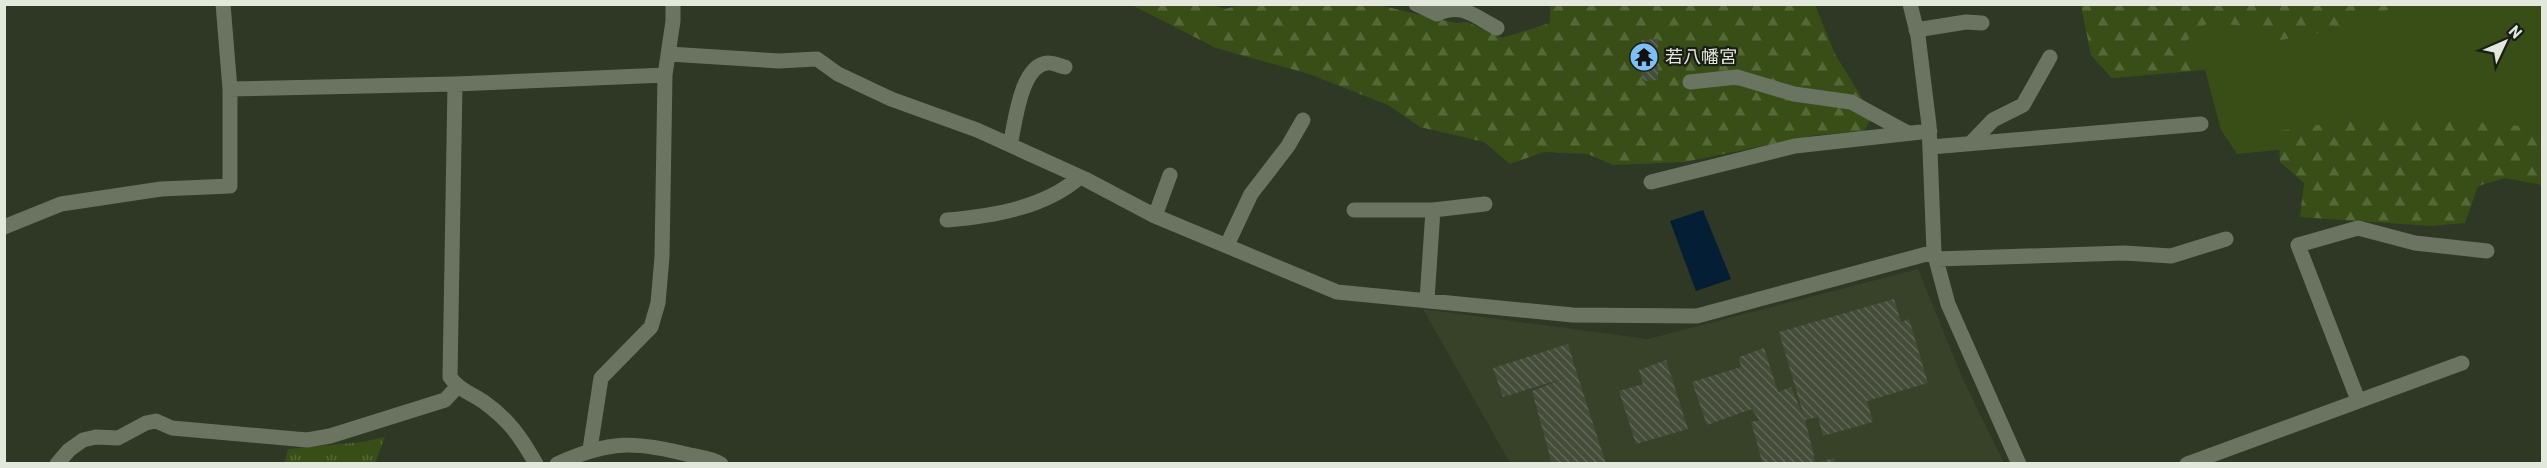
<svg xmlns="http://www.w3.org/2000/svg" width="2547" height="468" font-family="Barlow,'Noto Sans JP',sans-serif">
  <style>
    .built { fill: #374229 }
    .grass { fill: #394e17 }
    .forest { fill: url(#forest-firs) }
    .park { fill: url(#park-tufts) }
    .water { fill: #031e35 }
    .building { fill: url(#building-back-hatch) }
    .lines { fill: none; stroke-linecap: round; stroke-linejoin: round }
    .minor { stroke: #6b7460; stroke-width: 15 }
    .labels { text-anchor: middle; stroke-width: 4.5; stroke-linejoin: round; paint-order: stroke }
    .poi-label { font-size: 18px; fill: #e2e8dc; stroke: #1a1d15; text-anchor: start }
  </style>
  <defs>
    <pattern id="forest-firs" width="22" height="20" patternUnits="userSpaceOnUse" patternTransform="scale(1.5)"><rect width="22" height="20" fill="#394e17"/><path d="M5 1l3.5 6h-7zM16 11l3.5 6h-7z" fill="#556838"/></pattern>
    <pattern id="park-tufts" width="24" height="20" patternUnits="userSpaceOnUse" patternTransform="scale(1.5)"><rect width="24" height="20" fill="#394e17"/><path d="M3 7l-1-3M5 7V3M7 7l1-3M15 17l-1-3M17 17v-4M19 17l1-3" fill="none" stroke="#556838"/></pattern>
    <pattern id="building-back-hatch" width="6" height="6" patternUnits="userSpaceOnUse" patternTransform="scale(1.5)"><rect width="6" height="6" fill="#454d3a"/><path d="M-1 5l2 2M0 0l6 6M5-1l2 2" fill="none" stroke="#606756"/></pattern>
  </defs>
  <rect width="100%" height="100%" fill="#2f3725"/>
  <path class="built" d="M1918 269 1963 379 2004 463H1510L1423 309 1648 339Z"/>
  <path class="grass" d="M2081 5H2542V148L2288 149 2237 154 2221 130 2205 70 2112 78 2091 55Z"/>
  <path class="forest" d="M1244 4 1379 5 1455 23 1467 22 1502 38 1550 23V5H1815L1835 54 1873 116 1864 131 1816 135 1685 162 1613 165 1588 154 1544 152 1510 164 1484 142 1420 127 1388 105 1309 74 1216 48 1132 5H1213L1225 9Z
    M2081 5V4L2401 5 2328 31 2281 40 2258 29 2210 21 2186 41 2192 71 2112 78 2091 55Z
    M2373 117 2477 122 2542 128V185L2505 178 2478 186 2465 223 2431 226 2300 217 2304 183 2280 162 2278 131Z"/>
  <path class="park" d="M385 437 375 463 284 464 288 449 362 442Z"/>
  <path class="water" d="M1703 210 1731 279 1696 291 1670 221Z"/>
  <path class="building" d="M1658 39V80L1642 81 1641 40Z
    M1894 299 1901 322 1909 319 1928 383 1867 401 1873 422 1823 436 1818 417 1805 420 1779 332Z
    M1568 344 1577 374 1606 464H1552L1532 391 1565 378 1503 397 1493 368Z
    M1764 348 1778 392 1791 387 1805 420 1816 464H1763L1751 422 1759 420 1752 409 1707 425 1692 382 1741 367 1739 357Z
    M1666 360 1688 429 1636 444 1619 391 1643 384 1639 370Z
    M1834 458 1835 464H1816V463Z"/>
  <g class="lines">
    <path class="minor" d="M1416 4 1437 14C1461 2 1474 16 1497 28
      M1910 4 1918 36 1929 125 1934 252 1948 304 2019 464
      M1916 30 1966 22 1982 23
      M669 54 779 61 817 59 838 74 891 99 977 130 1085 179 1155 216 1337 292 1573 315 1697 316 1934 252
      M1690 82 1737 77 1794 94 1851 102 1908 133
      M455 84 450 377C459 390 471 393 484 402 509 420 521 437 536 464
      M230 89 455 84 665 75
      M1971 143 1993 120 2023 105 2050 57
      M1010 145C1015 125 1020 66 1047 63 1052 62 1060 66 1065 67
      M1931 147 2201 124
      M1651 182 1795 146 1930 131
      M1354 210H1433L1485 204
      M1155 216 1170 175
      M947 220C993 216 1044 208 1080 177
      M4 227 61 204 161 189 230 186V89L223 4
      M1227 245 1251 194 1288 146 1303 120
      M1936 259 2124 253 2171 256 2226 239
      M1427 300 1433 210
      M2358 400 2298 245 2358 228 2415 243 2487 251
      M590 449 601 378 651 327 658 303 662 257 665 75 673 21V4
      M57 464 69 450 83 440 96 437 118 438 146 423 156 421 172 428 307 440 330 436 445 400 457 387
      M557 464C609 440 636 441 690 455 700 457 714 459 721 464
      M2187 464 2462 363"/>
  </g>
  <defs>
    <g id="temple-disc" transform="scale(1.5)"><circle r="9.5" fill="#7ebef9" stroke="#1a1d15"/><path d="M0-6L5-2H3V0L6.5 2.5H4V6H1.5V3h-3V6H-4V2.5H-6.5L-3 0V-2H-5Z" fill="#111"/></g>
  </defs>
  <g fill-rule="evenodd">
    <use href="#temple-disc" x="1644" y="57"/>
  </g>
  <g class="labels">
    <g class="poi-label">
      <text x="1665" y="63">若八幡宮</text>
    </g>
  </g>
  <rect width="2547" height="468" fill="none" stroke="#e2e8dc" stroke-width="12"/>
  <g transform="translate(2505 42) rotate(46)" stroke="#1a1d15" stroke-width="4.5" paint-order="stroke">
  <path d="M0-4.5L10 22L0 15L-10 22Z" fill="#e2e8dc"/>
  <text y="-9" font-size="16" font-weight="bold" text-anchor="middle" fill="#e2e8dc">N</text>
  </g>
</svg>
